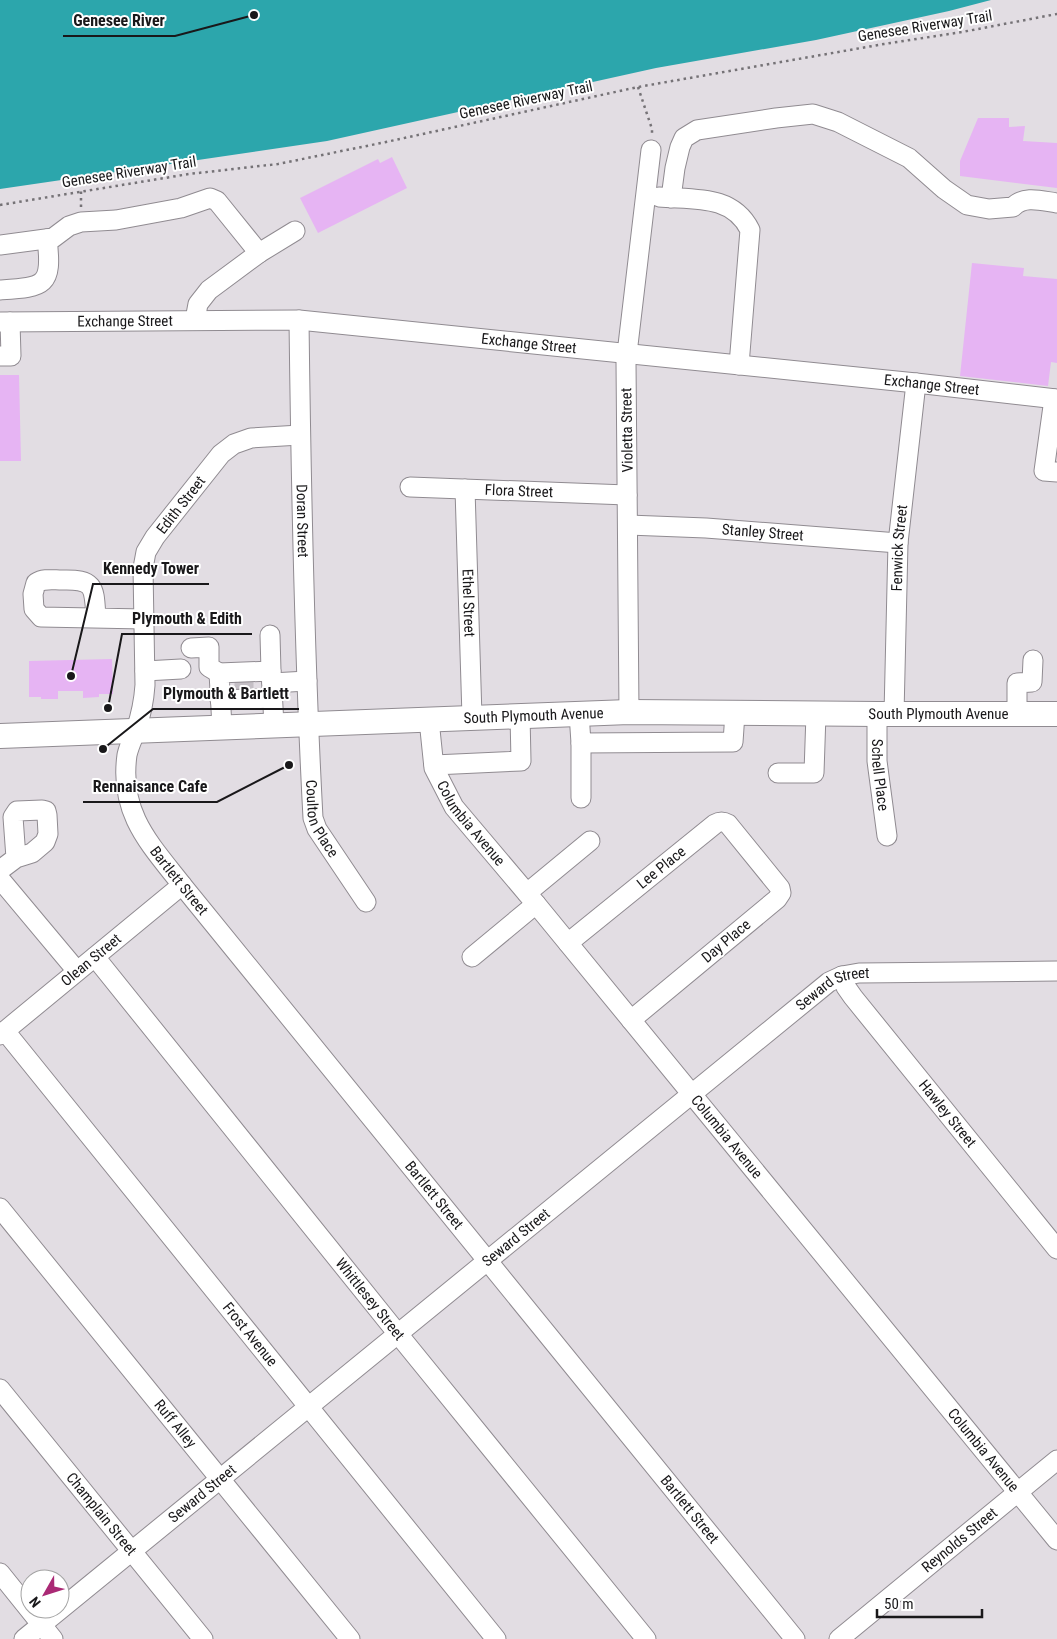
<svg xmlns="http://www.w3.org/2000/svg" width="1057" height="1639" font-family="'Roboto Condensed',sans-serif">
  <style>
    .water { fill: #2ca6ac }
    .building { fill: #e6b4f3 }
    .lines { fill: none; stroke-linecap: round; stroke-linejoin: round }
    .minor-tunnel { stroke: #c4bfc5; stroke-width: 19; stroke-dasharray: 19 9; stroke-linecap: butt }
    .minor-casing { stroke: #908b91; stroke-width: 21 }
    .major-casing { stroke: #908b91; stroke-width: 26 }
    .path { stroke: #757276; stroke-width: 2.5; stroke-dasharray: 2.5 4; stroke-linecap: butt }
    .minor { stroke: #fff; stroke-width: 19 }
    .major { stroke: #fff; stroke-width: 24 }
    .labels { text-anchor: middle; stroke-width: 4; stroke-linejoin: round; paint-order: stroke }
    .street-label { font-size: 15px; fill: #19181a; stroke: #fff }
    .leader { fill: none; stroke: #19181a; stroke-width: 2 }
    .callout-dot { fill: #19181a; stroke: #fff; stroke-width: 2 }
    .callout-label { font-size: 16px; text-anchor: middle; font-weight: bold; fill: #19181a; stroke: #fff; stroke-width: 4; stroke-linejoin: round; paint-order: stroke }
  </style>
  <rect width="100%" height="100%" fill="#e2dde3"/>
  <path class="water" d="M0 0H991L949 11 816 40 656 68 327 141 0 189Z"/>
  <path class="building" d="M978 118H1009V127L1025 126 1023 141 1057 143V188L960 176V161Z
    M392 157 407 188 318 233 300 198 378 159 380 163Z
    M972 263 1024 268 1023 276 1057 279V363L1051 362 1048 386 960 376Z
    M0 375H19L21 461H0Z
    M112 659 113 694H99V697L83 698V691H58V699H41V697H29V661Z"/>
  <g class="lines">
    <path class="minor-tunnel" d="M244 678V694"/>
    <g class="minor-casing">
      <g id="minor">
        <path d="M659 197C693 200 732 194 750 230L739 365"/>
        <path d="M671 198 675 168 680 147 684 138 697 130 776 118 813 114 838 122 909 158 944 189 967 205 989 209 1013 207C1024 195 1042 201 1057 203"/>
        <path d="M0 245 53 238 69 226 81 222 116 220 181 208 210 198 217 201 259 253"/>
        <path d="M0 290C44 287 53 287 47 239"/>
        <path d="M195 320 198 304 209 290 259 253 295 231"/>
        <path id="s1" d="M299 320C301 486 304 652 313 818L317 829 366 902"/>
        <path id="s2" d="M0 322 299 320 916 383 1057 399"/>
        <path d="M0 356H11L10 322"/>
        <path d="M1054 399 1044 471 1057 472"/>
        <path id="s3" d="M300 435 251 438 234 444 221 454 155 537 146 552 143 568 145 685C144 700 141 715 136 730 133 738 129 746 127 755 119 813 149 843 182 885L795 1639"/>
        <path id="s4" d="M410 487 627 495"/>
        <path id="s5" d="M465 489 472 717"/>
        <path id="s6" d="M628 525 706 528 898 543"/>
        <path d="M96 618C94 588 96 579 62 580 53 580 44 578 36 583L33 594 34 609 41 617 144 619"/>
        <path d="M270 635 271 671"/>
        <path d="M191 648 209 647V667L219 673"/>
        <path d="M145 671 181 669"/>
        <path d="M272 683 307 681"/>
        <path d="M220 700 273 698"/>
        <path d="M629 712 626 362 651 150"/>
        <path d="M579 713 581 743 733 742 735 713"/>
        <path id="s7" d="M877 714V761L887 836"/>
        <path id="s8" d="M894 714 898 543 916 383"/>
        <path d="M1017 714V683L1032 682 1033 660"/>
        <path id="s9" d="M429 720 434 768 454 807 536 904 1057 1540"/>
        <path d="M222 727 219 673 271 671 274 725"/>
        <path d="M581 743V798"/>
        <path d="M434 765 521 761 520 715"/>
        <path d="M778 773H814L816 714"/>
        <path d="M0 870 16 858 32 853 45 842 48 834 47 815 46 811 42 810 17 811 13 817 16 858"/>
        <path d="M0 879 77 971"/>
        <path d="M527 893 590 841"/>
        <path id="s10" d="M568 943 715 824C720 821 723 821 728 824L780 888 781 893 777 899 631 1020"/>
        <path id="s11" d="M95 957 398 1334 646 1639"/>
        <path d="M472 957 536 904"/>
        <path id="s12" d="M842 976 846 987 853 997 1057 1249"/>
        <path id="s13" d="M5 1031 496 1639"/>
        <path id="s14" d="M0 1035 182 885"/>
        <path id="s15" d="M0 1208 350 1639"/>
        <path id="s16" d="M0 1389 203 1639"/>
        <path d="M0 1573 53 1639"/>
        <path id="s17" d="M24 1639 829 982 842 976 859 973 1057 971"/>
        <path id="s18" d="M839 1639 1057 1460"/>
      </g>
    </g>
    <g class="major-casing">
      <g id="major">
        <path id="s19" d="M0 736 629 712 877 714H1057"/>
      </g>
    </g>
    <path class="path" d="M638 87 652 129V134
      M0 205 189 174 278 164 386 142 638 87 884 44 962 32 1057 14
      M81 207V191"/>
    <use href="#minor" class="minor"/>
    <use href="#major" class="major"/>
  </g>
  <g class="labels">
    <g class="street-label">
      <text transform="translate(925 26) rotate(-9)" y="5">Genesee Riverway Trail</text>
      <text transform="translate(526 100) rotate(-12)" y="5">Genesee Riverway Trail</text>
      <text transform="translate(129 172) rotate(-9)" y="5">Genesee Riverway Trail</text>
      <text dy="5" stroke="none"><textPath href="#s2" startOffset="125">Exchange Street</textPath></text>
      <text dy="5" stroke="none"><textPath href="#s2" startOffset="530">Exchange Street</textPath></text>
      <text dy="5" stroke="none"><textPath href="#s2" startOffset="935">Exchange Street</textPath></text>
      <text transform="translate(627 430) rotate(-91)" y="5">Violetta Street</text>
      <text dy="5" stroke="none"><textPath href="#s4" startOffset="109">Flora Street</textPath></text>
      <text transform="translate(181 505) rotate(-52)" y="5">Edith Street</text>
      <text dy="5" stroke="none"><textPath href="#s1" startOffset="201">Doran Street</textPath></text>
      <text dy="5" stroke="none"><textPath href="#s6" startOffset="135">Stanley Street</textPath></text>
      <text dy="5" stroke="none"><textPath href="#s8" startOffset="166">Fenwick Street</textPath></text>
      <text dy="5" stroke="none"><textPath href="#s5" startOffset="114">Ethel Street</textPath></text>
      <text dy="5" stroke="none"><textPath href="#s19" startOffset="939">South Plymouth Avenue</textPath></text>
      <text dy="5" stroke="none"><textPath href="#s19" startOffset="534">South Plymouth Avenue</textPath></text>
      <text dy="5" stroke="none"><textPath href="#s7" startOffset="61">Schell Place</textPath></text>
      <text dy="5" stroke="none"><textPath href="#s1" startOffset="501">Coulton Place</textPath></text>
      <text dy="5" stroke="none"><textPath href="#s9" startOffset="115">Columbia Avenue</textPath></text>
      <text dy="5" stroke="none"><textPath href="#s10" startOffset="120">Lee Place</textPath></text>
      <text dy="5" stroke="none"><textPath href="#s3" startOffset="554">Bartlett Street</textPath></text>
      <text transform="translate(726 941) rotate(-40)" y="5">Day Place</text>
      <text dy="5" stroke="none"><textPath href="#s14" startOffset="118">Olean Street</textPath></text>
      <text dy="5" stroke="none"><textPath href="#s17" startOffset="1040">Seward Street</textPath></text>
      <text dy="5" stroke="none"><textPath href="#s12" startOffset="174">Hawley Street</textPath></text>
      <text dy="5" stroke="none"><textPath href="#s9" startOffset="520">Columbia Avenue</textPath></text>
      <text dy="5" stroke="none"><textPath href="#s3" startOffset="959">Bartlett Street</textPath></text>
      <text dy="5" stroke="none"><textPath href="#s17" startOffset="635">Seward Street</textPath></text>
      <text dy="5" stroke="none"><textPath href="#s11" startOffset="439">Whittlesey Street</textPath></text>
      <text dy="5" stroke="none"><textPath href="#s13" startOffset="390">Frost Avenue</textPath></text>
      <text dy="5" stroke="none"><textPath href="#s15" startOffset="278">Ruff Alley</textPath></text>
      <text dy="5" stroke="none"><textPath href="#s9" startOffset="925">Columbia Avenue</textPath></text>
      <text dy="5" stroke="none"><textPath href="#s17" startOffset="230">Seward Street</textPath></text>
      <text dy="5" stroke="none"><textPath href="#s3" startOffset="1364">Bartlett Street</textPath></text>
      <text dy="5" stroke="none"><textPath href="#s16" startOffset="161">Champlain Street</textPath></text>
      <text dy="5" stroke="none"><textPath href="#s18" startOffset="156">Reynolds Street</textPath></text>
    </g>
  </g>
  <path class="leader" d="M254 15L175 36H63M71 676L93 584H209M108 708L122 634H252M103 749L153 709H299M289 765L217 802H83"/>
  <g class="callout-dot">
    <circle cx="254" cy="15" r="5"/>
    <circle cx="71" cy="676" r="5"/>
    <circle cx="108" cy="708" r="5"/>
    <circle cx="103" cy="749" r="5"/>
    <circle cx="289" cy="765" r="5"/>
  </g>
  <g class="callout-label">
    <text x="119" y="26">Genesee River</text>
    <text x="151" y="574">Kennedy Tower</text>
    <text x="187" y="624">Plymouth &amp; Edith</text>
    <text x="226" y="699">Plymouth &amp; Bartlett</text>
    <text x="150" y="792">Rennaisance Cafe</text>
  </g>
  <g transform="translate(45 1594) rotate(231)"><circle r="24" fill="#ffffff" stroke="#a3a3a3"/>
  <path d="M0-4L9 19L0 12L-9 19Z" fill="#aa2975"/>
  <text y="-8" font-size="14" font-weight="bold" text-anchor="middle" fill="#19181a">N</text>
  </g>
  <path d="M877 1609v8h105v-8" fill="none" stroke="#19181a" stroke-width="2.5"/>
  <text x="884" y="1609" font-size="15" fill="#19181a" stroke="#ffffff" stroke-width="4" paint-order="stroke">50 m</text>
</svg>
